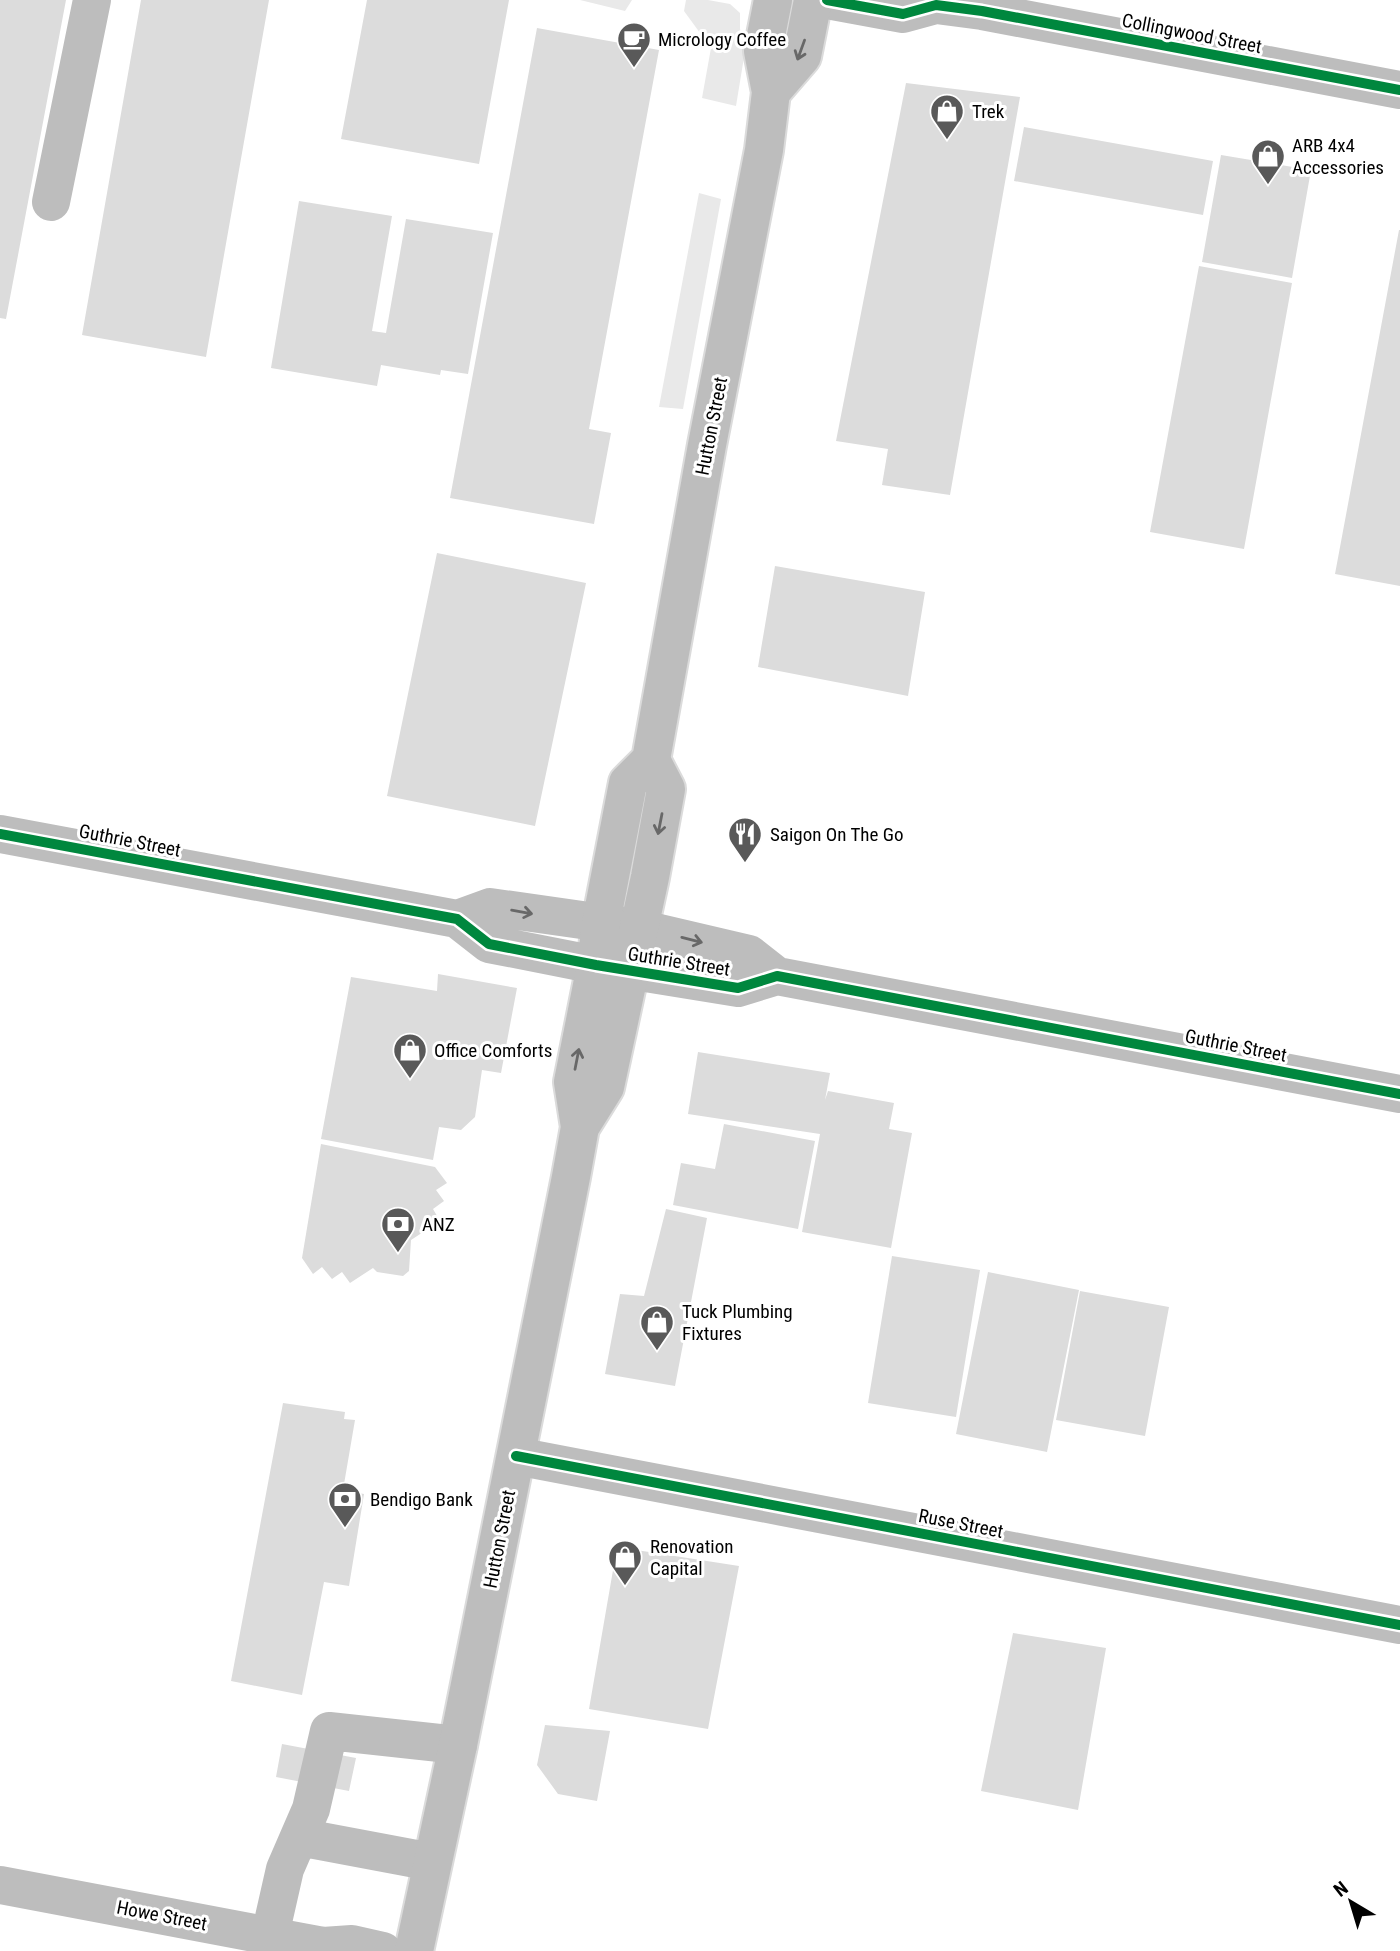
<svg xmlns="http://www.w3.org/2000/svg" width="1400" height="1951" font-family="'Roboto Condensed',sans-serif">
  <style>
    .green { fill: #e9e9e9 }
    .building { fill: #dcdcdc }
    .lines { fill: none; stroke-linecap: round; stroke-linejoin: round }
    .major-casing { stroke: #dbdbdb; stroke-width: 42 }
    .minor { stroke: #bdbdbd; stroke-width: 38 }
    .major { stroke: #bdbdbd; stroke-width: 38 }
    .cycleway-casing { stroke: #fff; stroke-width: 15 }
    .cycleway { stroke: #00873e; stroke-width: 10 }
    .oneway { stroke: #686868 }
    .labels { text-anchor: middle; stroke-width: 6; stroke-linejoin: round; paint-order: stroke }
    .street-label { font-size: 19px; fill: #000; stroke: #fff }
    .poi-label { font-size: 19px; fill: #000; stroke: #fff; text-anchor: start }
  </style>
  <rect width="100%" height="100%" fill="#fff"/>
  <path class="green" d="M580 0H632L625 11Z
    M686 0H708L730 4 740 13V29L746 45 736 106 702 98 711 48 684 11Z
    M699 193 721 199 683 409 659 407Z"/>
  <path class="building" d="M0 0H66L6 319 0 318Z
    M141 0H269L206 357 82 335Z
    M367 0H509L479 164 341 139Z
    M537 28 659 50 589 429 611 433 594 524 450 498Z
    M906 83 1020 97 950 495 882 485 888 449 836 441Z
    M1024 127 1213 161 1203 215 1014 181Z
    M1221 155 1311 170 1292 278 1202 262Z
    M299 201 392 216 372 331 386 333 406 219 493 233 468 374 441 370 440 375 381 365 377 386 271 368Z
    M1399 230H1400V586L1335 574Z
    M1199 266 1292 283 1244 549 1150 532Z
    M437 553 586 583 535 826 387 796Z
    M775 566 925 592 908 696 758 667Z
    M438 974 517 988 501 1073 482 1070 475 1117 461 1130 439 1127 433 1160 321 1139 351 977 437 991Z
    M698 1052 830 1073 825 1100 828 1091 894 1103 889 1129 912 1133 891 1248 802 1232 820 1134 688 1114Z
    M724 1124 815 1141 798 1229 673 1205 681 1163 715 1169Z
    M321 1144 435 1167 447 1183 436 1190 444 1201 433 1209 440 1221 411 1240 409 1271 403 1276 377 1272 373 1268 350 1283 342 1272 332 1279 322 1267 313 1274 302 1258Z
    M666 1209 707 1218 675 1386 605 1374 620 1294 644 1296Z
    M892 1256 980 1270 956 1417 868 1403Z
    M988 1272 1079 1290 1047 1452 956 1434Z
    M1080 1291 1169 1307 1145 1436 1056 1420Z
    M283 1403 345 1412 344 1419 355 1420 343 1490 364 1494 349 1586 324 1582 302 1695 231 1681Z
    M617 1547 739 1566 708 1729 589 1709Z
    M1013 1633 1106 1648 1078 1810 981 1791Z
    M545 1725 610 1731 597 1801 558 1794 537 1765Z
    M282 1744 356 1758 349 1791 276 1777Z"/>
  <g class="lines">
    <g class="major-casing">
      <path id="major" d="M771 92 802 56 813 0
        M580 1127 605 1087 650 877 666 789 651 760
        M414 1951 458 1745 571 1177 580 1127 573 1082 596 965 601 923 628 783 651 760 707 445 764 150 771 92 763 51 773 0"/>
    </g>
    <path class="minor" d="M827 0 903 14 936 5 982 11 1400 90
      M51 202 92 0
      M0 834 457 919 489 944 596 965 738 988 777 976 1400 1094
      M457 919 490 907 638 928 749 954 777 976
      M516 1456 1400 1625
      M299 1837 432 1862
      M0 1885 323 1946 352 1944 383 1951
      M270 1935 285 1869 311 1809 329 1731 458 1745"/>
    <use href="#major" class="major"/>
    <g class="cycleway-casing">
      <path id="cycleway" d="M827 0 903 14 936 5 982 11 1400 90
        M0 834 457 919 489 944 596 965 738 988 777 976 1400 1094
        M516 1456 1400 1625"/>
    </g>
    <use href="#cycleway" class="cycleway"/>
  </g>
  <defs><path id="oneway-shaft" d="M-6 0H5M1.5-3L5.5 0L1.5 3" fill="none" stroke-width="1.6" stroke-linecap="round" stroke-linejoin="round" transform="scale(1.75)"/></defs>
  <g class="oneway">
    <use href="#oneway-shaft" transform="translate(801 50) rotate(110)"/>
    <use href="#oneway-shaft" transform="translate(660 824) rotate(101)"/>
    <use href="#oneway-shaft" transform="translate(522 912) rotate(10)"/>
    <use href="#oneway-shaft" transform="translate(692 940) rotate(14)"/>
    <use href="#oneway-shaft" transform="translate(577 1059) rotate(-79)"/>
  </g>
  <defs>
    <g id="cafe-pin" transform="scale(1.75)"><path d="M0 17L-7.5 6A9.5 9.5 0 1 1 7.5 6Z" fill="#595959" stroke="#fff"/><path d="M-5.5-4.5H6V0H3Q3 3.5 0 3.5H-2.5Q-5.5 3.5-5.5 0ZM3-3.2v2h1.7v-2ZM-6 4.5H4V6H-6Z" fill="#fff"/></g>
    <g id="shop-pin" transform="scale(1.75)"><path d="M0 17L-7.5 6A9.5 9.5 0 1 1 7.5 6Z" fill="#595959" stroke="#fff"/><path d="M-5-2.5h2.3a2.7 3.5 0 0 1 5.4 0H5L5.5 6h-11ZM-1.5-2.5h3a1.5 2.3 0 0 0-3 0Z" fill="#fff"/></g>
    <g id="restaurant-pin" transform="scale(1.75)"><path d="M0 17L-7.5 6A9.5 9.5 0 1 1 7.5 6Z" fill="#595959" stroke="#fff"/><path d="M-5-6h1v4h1v-4h1v4h1v-4h1v5L-1.5 .5V6h-2V.5L-5-1ZM5-6V6H3V1.5H1.5Q1.5-4 5-6Z" fill="#fff"/></g>
    <g id="bank-pin" transform="scale(1.75)"><path d="M0 17L-7.5 6A9.5 9.5 0 1 1 7.5 6Z" fill="#595959" stroke="#fff"/><path d="M-6-4H6V4H-6ZM0-2.3a2.3 2.3 0 1 0 0 4.6a2.3 2.3 0 1 0 0-4.6Z" fill="#fff"/></g>
  </defs>
  <g fill-rule="evenodd">
    <use href="#cafe-pin" x="634" y="39"/>
    <use href="#shop-pin" x="947" y="111"/>
    <use href="#shop-pin" x="1268" y="156"/>
    <use href="#restaurant-pin" x="745" y="834"/>
    <use href="#shop-pin" x="410" y="1050"/>
    <use href="#bank-pin" x="398" y="1224"/>
    <use href="#shop-pin" x="657" y="1322"/>
    <use href="#bank-pin" x="345" y="1499"/>
    <use href="#shop-pin" x="625" y="1557"/>
  </g>
  <g class="labels">
    <g class="street-label">
      <text transform="translate(1192 33) rotate(11)" y="7">Collingwood Street</text>
      <text transform="translate(711 426) rotate(-79)" y="7">Hutton Street</text>
      <text transform="translate(130 840) rotate(11)" y="7">Guthrie Street</text>
      <text transform="translate(679 961) rotate(9)" y="7">Guthrie Street</text>
      <text transform="translate(1236 1045) rotate(11)" y="7">Guthrie Street</text>
      <text transform="translate(961 1523) rotate(11)" y="7">Ruse Street</text>
      <text transform="translate(499 1539) rotate(-79)" y="7">Hutton Street</text>
      <text transform="translate(162 1915) rotate(11)" y="7">Howe Street</text>
    </g>
    <g class="poi-label">
      <text x="658" y="46">Micrology Coffee</text>
      <text x="972" y="118">Trek</text>
      <text x="1292" y="152">ARB 4x4<tspan x="1292" dy="22">Accessories</tspan></text>
      <text x="770" y="841">Saigon On The Go</text>
      <text x="434" y="1057">Office Comforts</text>
      <text x="422" y="1231">ANZ</text>
      <text x="682" y="1318">Tuck Plumbing<tspan x="682" dy="22">Fixtures</tspan></text>
      <text x="370" y="1506">Bendigo Bank</text>
      <text x="650" y="1553">Renovation<tspan x="650" dy="22">Capital</tspan></text>
    </g>
  </g>
  <g transform="translate(1351 1902) rotate(322)" stroke="#ffffff" stroke-width="5" paint-order="stroke">
  <path d="M0-5L12 26L0 18L-12 26Z" fill="#000000"/>
  <text y="-10" font-size="19" font-weight="bold" text-anchor="middle" fill="#000000">N</text>
  </g>
</svg>
